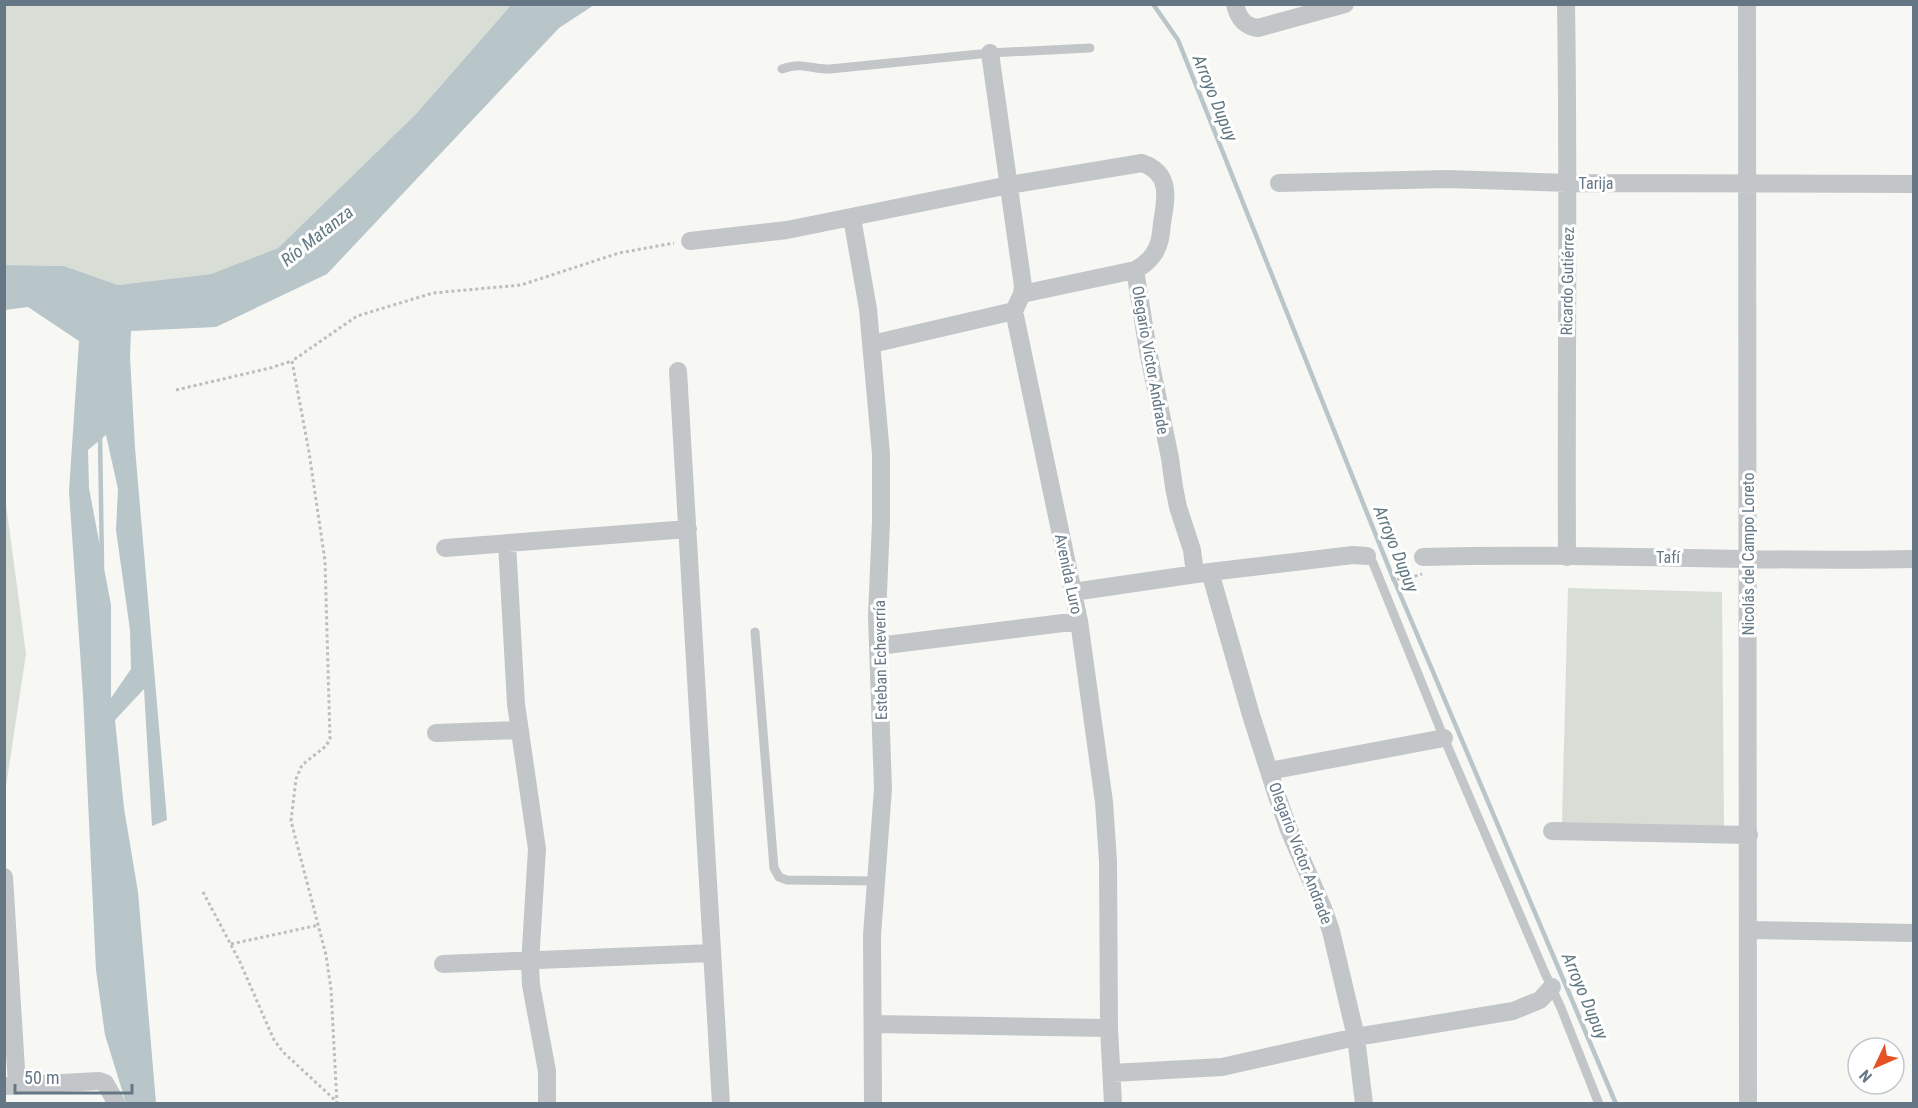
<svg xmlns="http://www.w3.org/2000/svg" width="1918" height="1108" font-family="'Roboto Condensed',sans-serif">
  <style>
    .green { fill: #d8ded5 }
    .water { fill: #b8c5c9; fill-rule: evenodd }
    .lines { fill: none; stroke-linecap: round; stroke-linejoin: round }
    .stream { stroke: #b8c5c9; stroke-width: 4.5 }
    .path { stroke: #bcbec1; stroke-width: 3; stroke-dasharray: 3 3; stroke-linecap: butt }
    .lane { stroke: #c2c6c9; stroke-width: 9 }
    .street { stroke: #c2c6c9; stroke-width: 18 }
    .labels { text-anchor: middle; stroke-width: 6; stroke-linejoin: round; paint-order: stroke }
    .street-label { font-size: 16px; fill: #657785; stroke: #fff }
    .water-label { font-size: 18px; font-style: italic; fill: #617982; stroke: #fff }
  </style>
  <rect width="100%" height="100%" fill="#f7f7f4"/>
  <path class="green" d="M5 5H511L416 114 278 248 211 274 118 285 64 266 5 265Z
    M4 489 26 654 5 793H4Z
    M1568 588 1722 592 1724 828 1562 823Z"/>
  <path class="water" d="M511 5H594L559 28 327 274 216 327 131 331 130 356 135 448 167 820 152 826 144 689 115 720 124 808 138 892 156 1103H126L105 1035 96 970 83 695 69 491 79 341 28 307 5 310V265L64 266 118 285 211 274 278 248 416 114ZM106 435 118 489 116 530 130 630 131 669 111 698V605L89 488 88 450Z"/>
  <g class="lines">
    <path class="stream" d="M1153 4 1178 40 1389 568 1616 1104
      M100 436 102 566"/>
    <path class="path" d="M176 390 270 368 292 361
      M1391 579H1405L1422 574
      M203 892 239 960 274 1040 283 1052 336 1101
      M231 944 319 925
      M337 1104 331 989 326 955 291 821 296 779 302 765 326 746 330 739 325 561 309 452 292 361 357 316 433 293 521 285 619 253 674 243"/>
    <path class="lane" d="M782 69C804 61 809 70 830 69L990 53 1090 48
      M1367 556 1373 563 1444 738 1544 971 1561 1008 1599 1104
      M755 632 774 868 779 877 787 880 876 881"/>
    <path class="street" d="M1235 4C1238 18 1244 26 1258 28L1345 4
      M1566 4C1569 189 1566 373 1567 557
      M1747 4 1748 1104
      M990 53 1023 286 1022 294 1014 311 1079 621 1104 802 1108 861 1109 1028 1113 1104
      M1279 183 1447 179 1568 183 1914 184
      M852 218 868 309 881 454V522L877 616 883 789 872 935 873 1104
      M690 241 787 230 1009 185 1142 163C1172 173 1166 199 1162 223 1161 234 1160 246 1153 255 1148 262 1143 266 1135 270L1148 351 1170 458 1174 487 1178 507 1192 550 1195 574
      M1022 294 1135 270
      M872 344 1014 311
      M678 371 721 1104
      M507 543 516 704 537 849 530 964 531 985 547 1071V1104
      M445 548 688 529
      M1423 557C1586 552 1750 563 1914 559
      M1210 572 1251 715 1277 796 1289 830 1323 908 1331 931 1356 1037 1364 1104
      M1073 592 1210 572 1353 555 1367 556
      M878 646 1079 621
      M436 733 520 730
      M1269 771 1444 738
      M1552 831 1749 835
      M4 877 17 1085
      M1749 930 1914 933
      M443 964 712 953
      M874 1024 1109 1028
      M1112 1073 1222 1067 1356 1037 1513 1011 1540 1000 1552 987
      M5 1086 99 1081 105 1083 117 1104"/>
  </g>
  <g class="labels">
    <g class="street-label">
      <text x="1596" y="189">Tarija</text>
      <text transform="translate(1567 281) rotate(-89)" y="6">Ricardo Gutiérrez</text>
      <text transform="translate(1151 360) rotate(80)" y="6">Olegario Victor Andrade</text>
      <text transform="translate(1748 554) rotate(-90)" y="6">Nicolás del Campo Loreto</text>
      <text x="1668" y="563">Tafí</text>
      <text transform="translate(1069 574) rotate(78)" y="6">Avenida Luro</text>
      <text transform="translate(880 660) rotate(-91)" y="6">Esteban Echeverría</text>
      <text transform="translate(1301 853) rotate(69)" y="6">Olegario Victor Andrade</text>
    </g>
    <g class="water-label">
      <text transform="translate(1215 98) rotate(68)" y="6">Arroyo Dupuy</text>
      <text transform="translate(317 236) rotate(-38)" y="6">Río Matanza</text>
      <text transform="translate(1396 549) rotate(68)" y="6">Arroyo Dupuy</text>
      <text transform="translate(1585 996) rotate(67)" y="6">Arroyo Dupuy</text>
    </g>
  </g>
  <rect width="1918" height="1108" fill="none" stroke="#657785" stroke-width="12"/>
  <g transform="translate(1876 1066) rotate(226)"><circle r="28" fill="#ffffff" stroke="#c1c9ce" stroke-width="1.5"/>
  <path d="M0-4.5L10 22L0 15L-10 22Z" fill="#e65125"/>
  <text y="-9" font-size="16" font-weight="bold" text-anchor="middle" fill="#657785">N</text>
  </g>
  <path d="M15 1084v9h117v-9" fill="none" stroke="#657785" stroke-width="3"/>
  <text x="24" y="1084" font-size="18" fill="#657785" stroke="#ffffff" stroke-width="4.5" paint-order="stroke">50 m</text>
</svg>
